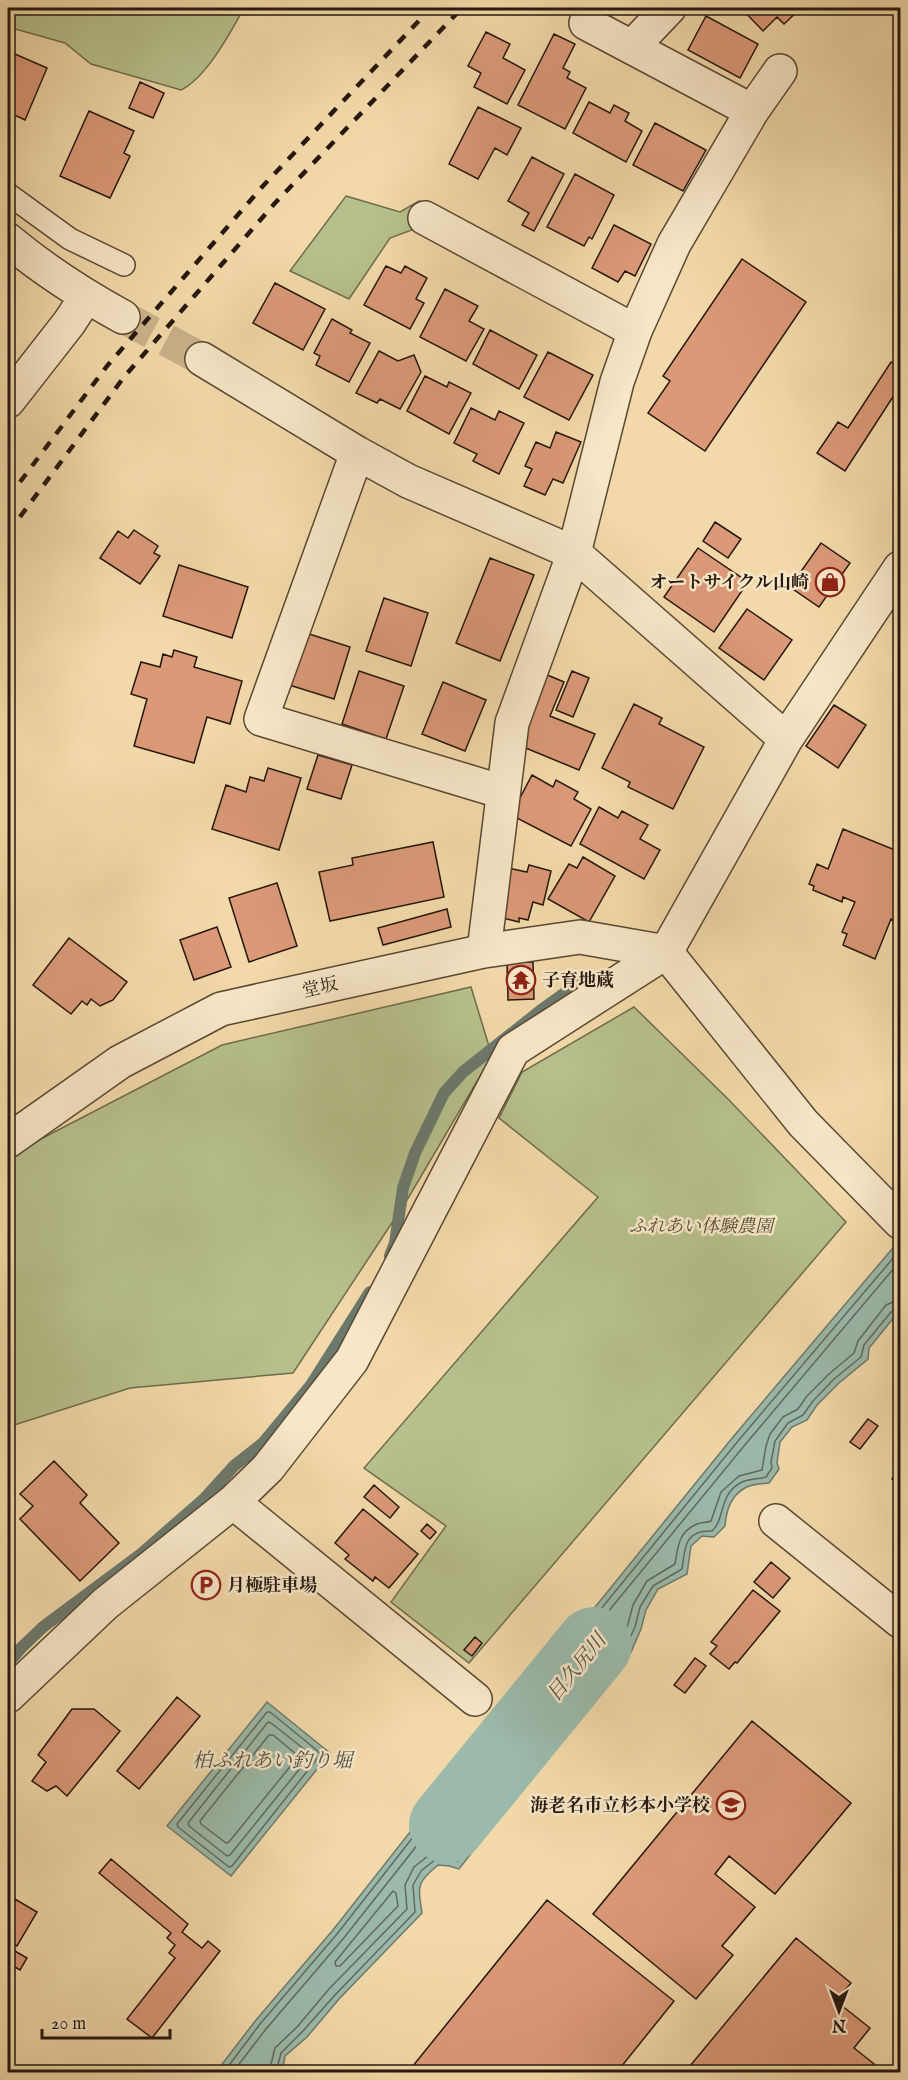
<svg xmlns="http://www.w3.org/2000/svg" width="908" height="2080" font-family="'IM FELL English','Noto Serif JP',serif">
  <style>
    .green { fill: #b6c08c; stroke: #6e6c4e; stroke-width: 1.5 }
    .water { fill: #9bbaab; stroke: #6c796d; stroke-width: 1.5 }
    .pier { fill: #f3d9a9 }
    .lines { fill: none; stroke-linecap: round; stroke-linejoin: round }
    .shore { stroke: #60695e; stroke-width: 1.5 }
    .stream { stroke: #6c796d; stroke-width: 12 }
    .river { stroke: #9bbaab; stroke-width: 76 }
    .building { fill: #db9978; stroke: #251810; stroke-width: 1.5 }
    .minor-tunnel { stroke: #cab28a; stroke-width: 33; stroke-dasharray: 33 16; stroke-linecap: butt }
    .service-casing { stroke: #584836; stroke-width: 24 }
    .minor-casing { stroke: #584836; stroke-width: 36 }
    .service { stroke: #f7e6c7; stroke-width: 21 }
    .minor { stroke: #f7e6c7; stroke-width: 33 }
    .rail { stroke: #251810; stroke-width: 4.5; stroke-dasharray: 10 10; stroke-linecap: butt }
    .labels { text-anchor: middle; stroke-width: 5; stroke-linejoin: round; paint-order: stroke }
    .poi-label { font-size: 18px; font-weight: bold; fill: #251810; stroke: #f7e6c7; text-anchor: end }
    .street-label { font-size: 18px; fill: #251810; stroke: #f7e6c7 }
    .park-label { font-size: 18px; font-style: italic; fill: #504a35; stroke: #f7e6c7 }
    .water-label { font-size: 20px; font-style: italic; fill: #4e5146; stroke: #f7e6c7 }
  </style>
  <rect width="100%" height="100%" fill="#f3d9a9"/>
  <filter id="stains"><feTurbulence type="fractalNoise" baseFrequency=".00333" numOctaves="4"/><feColorMatrix values="0 0 0 0 .2 0 0 0 0 .09 0 0 0 0 .02 0 0 0 .5 -.17"/></filter>
  <radialGradient id="worn" r=".72"><stop offset=".6" stop-color="#630" stop-opacity="0"/><stop offset="1" stop-color="#630" stop-opacity=".3"/></radialGradient>
  <path class="green" d="M8 8H244C230 33 207 77 181 90L91 64 65 43 8 27Z
    M346 196 400 212 419 201 431 203 420 227 390 238 349 299 290 271Z
    M471 987 492 1056 407 1200 293 1373 130 1388 8 1427V1156L222 1045Z
    M634 1007 728 1099 846 1222 469 1663 391 1602 446 1526 364 1468 598 1197 499 1118 522 1072Z"/>
  <path class="water" d="M897 1243 900 1246V1315H896L869 1348 868 1359 839 1383 817 1405 807 1420 792 1427 780 1442 777 1463 779 1469 769 1483C762 1484 751 1484 745 1488 730 1496 726 1511 725 1526L714 1537 702 1536 691 1546 687 1574 658 1589 646 1610 641 1629 631 1652 579 1720 566 1726 552 1748 510 1714 533 1693 548 1666 570 1638 733 1437Z
    M267 1702 330 1753 231 1876 167 1826Z
    M499 1732 541 1764 459 1869 449 1866 438 1865C416 1883 418 1886 422 1913L339 1999 307 2037 285 2056 282 2072H216L256 2020 333 1930 436 1799 460 1785 467 1775 471 1757 491 1745Z"/>
  <path class="pier" d="M508 1713 510 1714 554 1750 550 1751 508 1717Z
    M499 1729 543 1761 544 1766 497 1730Z"/>
  <g class="lines">
    <path class="shore" d="M900 1250 738 1441 574 1642 553 1670 537 1697 521 1712 522 1716 550 1738 562 1722 575 1715 625 1649 635 1627 640 1607 653 1586 682 1569C685 1548 684 1530 712 1531 726 1518 718 1494 742 1482 749 1479 759 1479 766 1477L772 1468 771 1462 775 1441 788 1423 803 1415 813 1401 834 1379 861 1357 864 1345 891 1312 900 1309
      M900 1261 744 1446 580 1646 559 1674 543 1701 533 1712V1716L549 1727 557 1716 570 1709 619 1646 628 1624 633 1605 647 1581 675 1564C678 1547 678 1532 697 1524 702 1522 706 1523 711 1521L721 1492 739 1476 762 1470 766 1446 770 1434 783 1417 798 1409 807 1396 829 1374 854 1353 858 1341 886 1305 893 1302 900 1301
      M614 1619H618L619 1622 611 1641 564 1702 555 1705 554 1701 567 1679Z
      M267 1712H270L319 1752 320 1755 232 1866 229 1867 178 1827 177 1824Z
      M268 1722 271 1723 309 1753 310 1756 230 1855 227 1856 189 1826 188 1823Z
      M269 1735H273L296 1754 297 1758 229 1842 226 1843 201 1824 200 1821Z
      M503 1764 507 1766 508 1770 492 1790 488 1791 486 1787 492 1772Z
      M476 1802H479L480 1806 452 1842H436L435 1838 451 1817Z
      M393 1891 396 1893 398 1906 340 1966H336L335 1962Z
      M224 2072 260 2024 337 1934 439 1804 465 1789 473 1777 477 1761 494 1750 500 1743H503L531 1763V1767L458 1861 436 1859 421 1871 413 1885 415 1912 335 1995 302 2032 281 2053 276 2072
      M233 2072 266 2029 343 1939 445 1810 471 1793 479 1781 484 1766 503 1753 520 1764V1768L455 1852H433L414 1867 405 1885 407 1909 329 1989 297 2027 275 2048 269 2072"/>
    <path class="stream" d="M390 1256 395 1243 403 1188 415 1153 444 1093 463 1072 540 1011 586 978
      M8 1663 21 1648 43 1627 141 1554 204 1499 234 1466 263 1443 311 1385 370 1292"/>
    <path class="river" d="M447 1825 594 1645"/>
  </g>
  <path class="building" d="M743 8H801L784 24 777 17 763 31 742 9Z
    M706 16 758 44 740 78 688 50Z
    M486 32 510 44 503 58 525 70 507 104 474 87 481 73 468 66Z
    M554 34 575 44 563 68 570 72 567 78 586 88 565 129 518 105Z
    M8 51 47 68 25 120 8 112Z
    M140 82 164 93 153 118 129 108Z
    M589 102 610 113 614 105 629 113 625 121 642 131 626 162 573 133Z
    M478 107 521 128 507 155 495 148 478 179 449 164Z
    M89 111 134 131 124 153 130 156 110 198 60 176Z
    M655 123 706 150 683 191 633 165Z
    M532 157 564 174 534 231 522 225 529 213 508 201Z
    M575 174 614 195 592 239 589 237 584 246 547 227Z
    M614 225 651 244 635 276 625 271 618 282 592 268Z
    M742 259 806 302 705 451 648 413 670 381 663 376Z
    M386 266 401 273 405 266 427 278 416 299 424 303 410 329 364 305Z
    M275 283 325 309 303 350 253 323Z
    M445 289 478 306 469 321 484 329 466 361 420 337Z
    M332 319 352 330 350 333 370 343 349 382 316 365 320 356 314 353Z
    M490 330 537 355 519 389 473 364Z
    M379 351 398 361 414 355 421 372 400 409 380 399 377 403 356 393Z
    M548 352 593 375 569 420 524 397Z
    M891 362 900 368V386L845 471 817 453 838 422 848 428Z
    M425 376 447 387 449 382 471 393 449 434 407 411Z
    M471 408 495 420 499 411 524 423 499 474 473 461 477 454 454 443Z
    M556 432 581 442 563 483 553 479 545 495 524 486 532 469 525 466 536 442 550 448Z
    M715 522 741 539 728 558 703 541Z
    M134 530 158 546 154 553 160 556 140 584 100 558 118 531 128 538Z
    M821 543 850 563 819 607 790 587Z
    M698 548 748 582 714 632 664 597Z
    M490 558 534 575 500 661 456 643Z
    M179 565 248 587 232 638 163 616Z
    M384 598 428 613 411 666 366 651Z
    M747 609 792 640 764 680 719 648Z
    M303 632 350 647 334 699 286 684Z
    M174 650 197 657 194 667 242 681 230 724 207 717 194 763 134 746 147 699 131 694 141 662 160 667 163 654 172 657Z
    M359 671 404 686 386 739 342 724Z
    M572 671 589 678 573 717 556 710Z
    M545 674 564 682 550 716 595 734 579 770 516 744Z
    M443 682 486 700 465 751 422 734Z
    M634 704 662 718 659 724 704 747 673 809 628 787 630 782 602 768Z
    M834 705 866 725 838 768 806 746Z
    M318 755 352 765 341 799 307 789Z
    M268 768 301 778 279 850 212 829 226 785 246 792 250 777 264 781Z
    M532 775 553 787 556 780 578 792 574 799 591 809 571 846 511 815Z
    M599 807 618 818 622 811 648 825 640 839 660 850 644 879 580 844Z
    M843 829 900 852V923L891 919 875 959 843 945 847 934 842 932 855 902 843 897 842 902 813 890 814 886 809 884 817 864 828 869Z
    M433 842 444 897 330 921 319 872 353 865 352 858Z
    M583 857 615 876 589 922 548 899 569 864 577 868Z
    M529 865 551 871 543 905 533 902 528 920 519 918V922L495 916 503 867 527 872Z
    M277 883 297 946 249 962 229 898Z
    M447 909 451 927 383 945 378 928Z
    M217 927 231 967 194 980 180 940Z
    M69 938 127 982 113 1000 100 1006 91 999 87 1005 82 1001 71 1014 33 985Z
    M507 962H533L534 999 508 1000Z
    M868 1419 878 1426 860 1449 850 1442Z
    M54 1461 87 1495 80 1503 119 1543 80 1581 20 1519 33 1506 20 1494Z
    M900 1466V1484L892 1479Z
    M374 1485 399 1507 390 1518 364 1497Z
    M363 1509 418 1554 389 1588 375 1577 373 1581 345 1559 349 1555 335 1543Z
    M427 1524 436 1532 430 1539 421 1531Z
    M771 1562 790 1578 773 1598 754 1582Z
    M753 1590 780 1611 737 1663 735 1662 729 1669 710 1654 717 1646 711 1642Z
    M475 1637 482 1643 472 1656 464 1650Z
    M695 1658 706 1666 685 1693 674 1685Z
    M177 1697 200 1716 139 1789 117 1771Z
    M72 1709H94L120 1731 67 1796 56 1786 47 1791 32 1781 46 1762 38 1755Z
    M752 1721 851 1803 775 1894 729 1856 715 1874 755 1907 722 1946 733 1955 696 1999 593 1914Z
    M111 1859 188 1924 182 1932 202 1948 208 1941 220 1951 152 2038 127 2019 175 1958 169 1953 175 1945 167 1938 171 1933 99 1873Z
    M8 1895 37 1912 17 1946 9 1941 8 1943Z
    M547 1900 674 2001 617 2072H408Z
    M796 1938 851 1983 836 2001 870 2028 854 2048 878 2067 874 2072H685Z
    M8 1947 27 1958 20 1970 8 1963Z"/>
  <g class="lines">
    <path class="minor-tunnel" d="M123 317 202 359"/>
    <g class="service-casing">
      <path id="service" d="M8 194 70 239 124 265"/>
    </g>
    <g class="minor-casing">
      <path id="minor" d="M586 23 752 111
        M632 47 669 8
        M425 218 635 331
        M8 240C44 270 81 294 123 317
        M202 359 357 453 408 481 574 553 786 739
        M8 401 69 323 86 297
        M357 453 261 719 503 792
        M484 951 512 723 574 553 617 382 635 331 674 244 752 111 780 71
        M666 952 803 1123 900 1222
        M8 1141 120 1062 221 1009 484 951 580 937 666 952
        M233 1502 475 1699
        M776 1521 900 1621
        M8 1696 105 1604 233 1502 268 1468 352 1360 513 1050 666 952 786 739 900 568"/>
    </g>
    <use href="#service" class="service"/>
    <use href="#minor" class="minor"/>
    <path class="rail" d="M8 498 107 366 262 187 431 8
      M8 533 124 377 275 203 462 8"/>
  </g>
  <defs>
    <g id="shop-ring" transform="scale(1.5)"><circle r="9.5" fill="#f7e6c7" stroke="#8f2418" stroke-width="1.5"/><path d="M-5-2.5h2.3a2.7 3.5 0 0 1 5.4 0H5L5.5 6h-11ZM-1.5-2.5h3a1.5 2.3 0 0 0-3 0Z" fill="#8f2418"/></g>
    <g id="temple-ring" transform="scale(1.5)"><circle r="9.5" fill="#f7e6c7" stroke="#8f2418" stroke-width="1.5"/><path d="M0-6L5-2H3V0L6.5 2.5H4V6H1.5V3h-3V6H-4V2.5H-6.5L-3 0V-2H-5Z" fill="#8f2418"/></g>
    <g id="parking-ring" transform="scale(1.5)"><circle r="9.5" fill="#f7e6c7" stroke="#8f2418" stroke-width="1.5"/><path d="M-3.5-5.5H1a3.5 3.5 0 0 1 0 7H-1V5.5H-3.5ZM-1-3.4V-.6H.8a1.4 1.4 0 0 0 0-2.8Z" fill="#8f2418"/></g>
    <g id="school-ring" transform="scale(1.5)"><circle r="9.5" fill="#f7e6c7" stroke="#8f2418" stroke-width="1.5"/><path d="M0-5L7-2L0 1L-7-2ZM-4 1L0 2.5L4 1V4Q0 6-4 4Z" fill="#8f2418"/></g>
  </defs>
  <g fill-rule="evenodd">
    <use href="#shop-ring" x="830" y="582"/>
    <use href="#temple-ring" x="521" y="980"/>
    <use href="#parking-ring" x="206" y="1585"/>
    <use href="#school-ring" x="731" y="1805"/>
  </g>
  <g class="labels">
    <g class="poi-label">
      <text x="809" y="588">オートサイクル山崎</text>
      <text x="542" y="986" text-anchor="start">子育地蔵</text>
      <text x="227" y="1591" text-anchor="start">月極駐車場</text>
      <text x="710" y="1811">海老名市立杉本小学校</text>
    </g>
    <g class="street-label">
      <text transform="translate(320 987) rotate(-13)" y="6">堂坂</text>
    </g>
    <g class="park-label">
      <text x="701" y="1232">ふれあい体験農園</text>
    </g>
    <g class="water-label">
      <text transform="translate(576 1667) rotate(-51)" y="7">目久尻川</text>
      <text x="272" y="1767">柏ふれあい釣り堀</text>
    </g>
  </g>
  <rect width="908" height="2080" fill="none" stroke="#f3d9a9" stroke-width="30"/>
  <rect x="9" y="9" width="890" height="2062" fill="none" stroke="#251810" stroke-width="3"/>
  <rect x="15" y="15" width="878" height="2050" fill="none" stroke="#251810" stroke-width="1.5"/>
  <g transform="translate(839 2011) rotate(180)" stroke="#f7e6c7" stroke-width="4.5" paint-order="stroke">
  <path d="M0-4.5L10 22L0 15L-10 22Z" fill="#251810"/>
  <text y="-9" font-size="16" font-weight="bold" text-anchor="middle" fill="#251810">N</text>
  </g>
  <path d="M42 2029v9h128v-9" fill="none" stroke="#251810" stroke-width="3"/>
  <text x="51" y="2029" font-size="18" fill="#251810" stroke="#f7e6c7" stroke-width="4.5" paint-order="stroke">20 m</text>
  <rect width="100%" height="100%" filter="url(#stains)"/>
  <rect width="100%" height="100%" fill="url(#worn)"/>
</svg>
